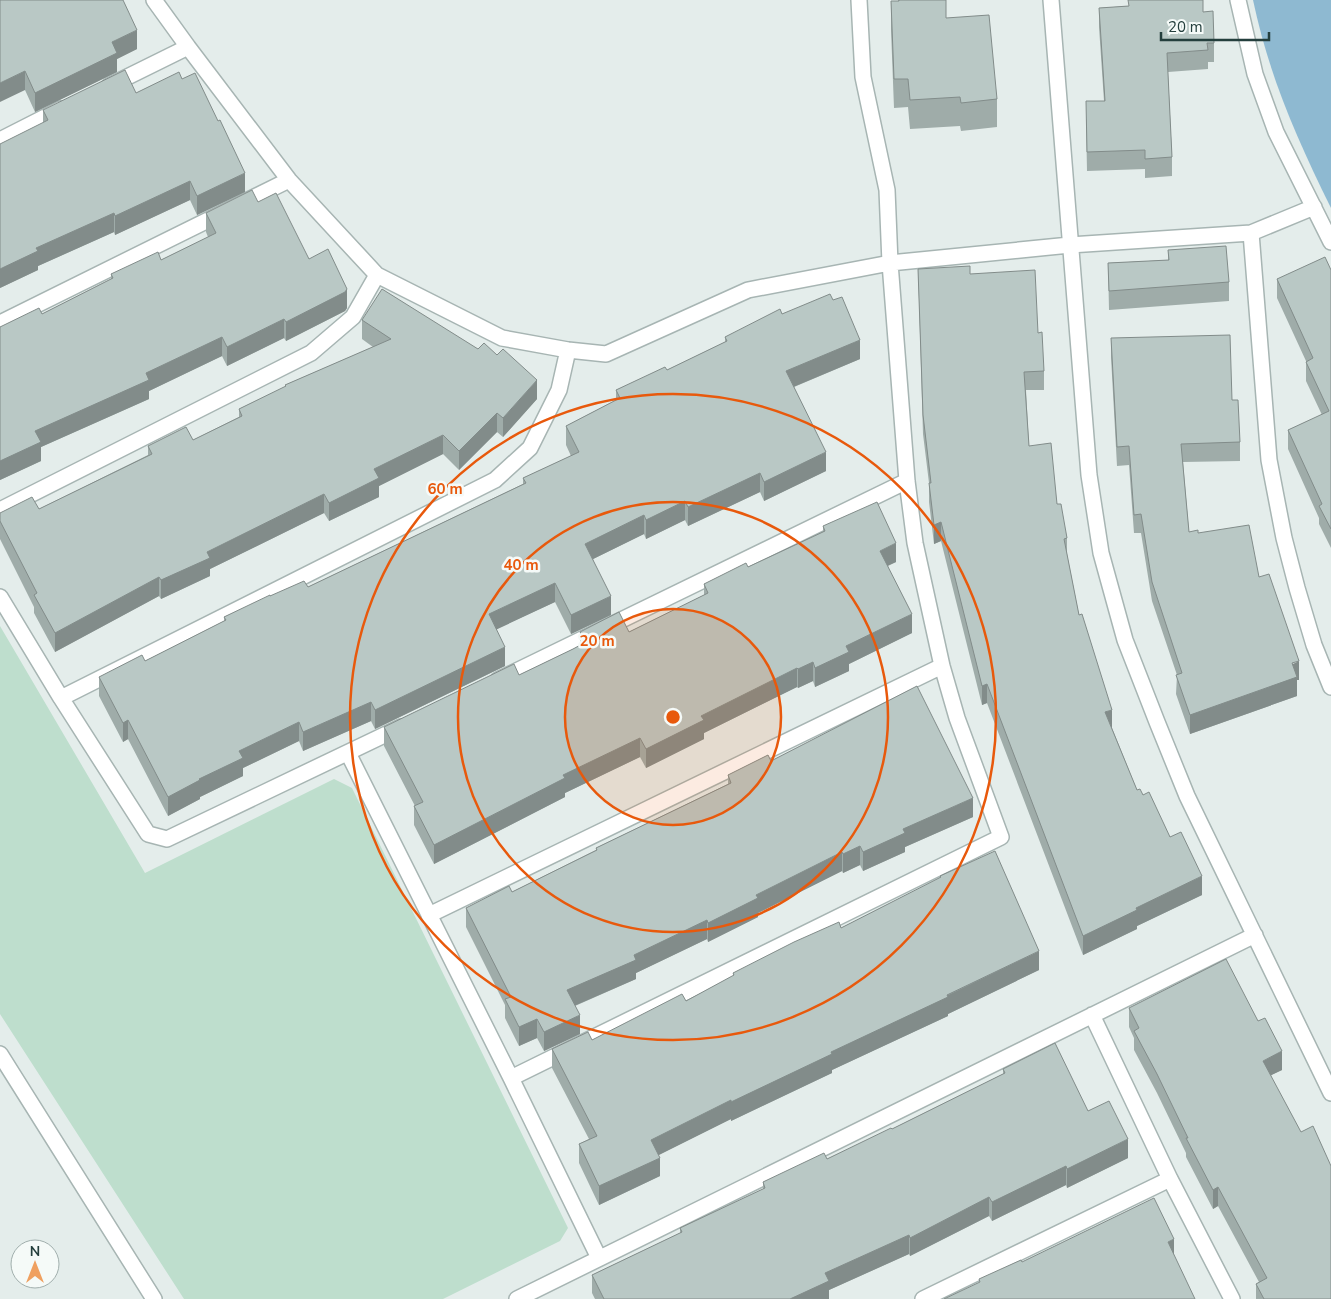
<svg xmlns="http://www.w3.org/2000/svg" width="1331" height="1299" font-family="'Nunito Sans',sans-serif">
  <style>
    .green { fill: #bedecd }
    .water { fill: #8eb9d1 }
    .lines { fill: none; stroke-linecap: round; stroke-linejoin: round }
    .minor-casing { stroke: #a7b5b3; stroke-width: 18 }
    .minor { stroke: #fff; stroke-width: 15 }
    .wall { fill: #9faca9 }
    .shaded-wall { fill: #828c8a }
    .building { fill: #b9c8c5; stroke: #828c8a }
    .ring { fill: none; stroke: #e8590c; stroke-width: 2.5 }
    .centre { fill: #e8590c; stroke: #f5faf8; stroke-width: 2.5 }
    .ring-label { font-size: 15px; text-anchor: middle; font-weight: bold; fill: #e8590c; stroke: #f5faf8; stroke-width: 5; stroke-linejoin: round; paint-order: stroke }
  </style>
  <rect width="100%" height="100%" fill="#e4edeb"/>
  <path class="green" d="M0 626 145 873 334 779 352 788 568 1228 560 1241 443 1299H184L0 1014Z"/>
  <path class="water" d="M1253 0H1331V208C1297 139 1269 76 1253 0Z"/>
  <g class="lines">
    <g class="minor-casing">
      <path id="minor" d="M154 0 188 47 289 180 377 275 502 338 568 350 606 354 748 290 890 263 1070 245 1251 233 1314 207
        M1051 0 1089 475 1101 553 1125 640 1157 722 1187 796 1331 1093
        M1238 0 1255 74 1276 132 1331 242
        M109 86 188 47
        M0 140 61 109
        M1251 233 1269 460 1284 538 1297 588 1314 645 1331 687
        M0 323 289 180
        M0 510 311 353 353 317 377 275
        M0 597 61 698 148 834 167 839 401 727
        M498 680 907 481
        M61 698 495 480 530 448 559 390 568 350
        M348 753 511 1078 599 1258
        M429 915 942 666
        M1092 1015 1170 1179 1232 1299
        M0 1054 154 1299
        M511 1078 1001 837 957 718 942 666 915 543 907 481 890 263 887 190 863 77 859 0
        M517 1299 1255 935
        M923 1299 1170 1179"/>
    </g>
    <use href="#minor" class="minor"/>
  </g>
  <path class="wall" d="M0 0 137 49 117 59V72L35 112 25 90Z
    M898 0H946V18L997 99V127L961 131 960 126 910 129 908 107 894 108 891 30V1H898Z
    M1128 6 1203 12 1214 43V62H1208V69L1168 72 1172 157V176L1145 178V169L1087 171 1086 120 1104 101 1099 27V8Z
    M182 79 245 192 197 215 190 200 115 235 114 232 38 266V270L0 288 43 123V110L136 93Z
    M258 202 309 259 347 308 345 311 286 341 284 338 227 366 222 356 149 391V399L41 447V461L0 480V327L42 314 111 279V274L161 260 208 237 206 232V213Z
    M1168 250 1229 282V301L1109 310 1108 263 1168 260Z
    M918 269 970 274 1038 333 1044 371V390H1026L1029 446 1057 504 1067 538V554L1079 615 1112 728 1137 790 1143 795 1170 837 1202 895 1137 926V929L1083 955 987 703 982 705 941 541 934 544 929 502V483L923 434Z
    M1331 270V548L1319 524V518L1288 449V430L1322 415 1306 381V361L1277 298V279Z
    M833 300 860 359 794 387 826 471 764 501 760 492 688 526 685 520 646 539 644 534 593 559 611 615 571 634 555 602 496 629 505 666 375 729 371 721 303 751 299 741 243 768V776L200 797V799L168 816 128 739 123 742 99 696V677L145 661 224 621V617L270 596 308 587 523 484V478L571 456 566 445V426L616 400V390L667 370 725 342V337L782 314Z
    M362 320 537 399 503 437 497 432 459 470 443 454 379 486V497L329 521 324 513 210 569V576L161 599 159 596 55 652 34 613V607L0 539V513L39 509 148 455V446L193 440 239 417V409L285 387V385L373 347 362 339Z
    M1111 338 1232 400 1240 442V461L1183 462 1189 532 1198 533 1259 577 1299 680H1297V696L1190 734 1176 694 1177 675 1152 601 1141 533H1134L1129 465 1117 466 1111 357Z
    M823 526 896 562 888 566 912 633 849 664V671L815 687 813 681 798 688 797 687 704 733V739L646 768 640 757 565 793V797L434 864 414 825V806H415L384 746V727L519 675 573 649 580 645V632H629L704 595V584L748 567 823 532Z
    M771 761 973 817 905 847V852L863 871 860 865 843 873 842 871 758 913V917L708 942 707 939 636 973V979L575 1006 580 1034 544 1051 537 1038 519 1046 505 1018V1005L466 927V908L512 892 596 850V848L728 784V775Z
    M940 876 1039 970 948 1014V1016L832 1070V1073L731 1121V1119L658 1155 660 1176 599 1205 579 1163V1144L589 1139 552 1068V1049L592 1040 686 1001 733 976V973L841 928 940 878Z
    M1129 1008 1282 1070 1271 1075 1331 1299H1256V1284L1259 1282 1218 1206 1213 1209 1186 1157V1153L1157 1093 1134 1050V1038L1129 1027Z
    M1003 1069 1088 1111 1128 1158 1067 1188 1066 1185 992 1221 989 1216 910 1256 909 1254 829 1290V1299H595L592 1293V1275L680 1233V1228L763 1189V1182L827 1159 892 1129 1003 1074Z"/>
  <path class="shaded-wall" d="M137 30V49L117 59V72L35 112V93L112 42Z
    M25 71V90L0 102V83Z
    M245 173V192L197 215V196Z
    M190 181V200L115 235V216Z
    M114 213V232L38 266V270L0 288V269L36 248Z
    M347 289V308L345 311 286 341V322Z
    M284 319V338L227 366V347Z
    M222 337V356L149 391V399L41 447V461L0 480V461L35 431 146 373Z
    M860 340V359L786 390V371Z
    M537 380V399L503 437V418Z
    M497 413V432L459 470V451Z
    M443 435V454L379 486V497L329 521V503L374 469Z
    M826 452V471L764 501V482Z
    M760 473V492L688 526V507Z
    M324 494V513L210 569V576L161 599V580L207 552Z
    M685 501V520L646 539V520Z
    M644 515V534L585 563V544Z
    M941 522V541L934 544V525Z
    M896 543V562L880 569V551Z
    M159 577V596L55 652V633Z
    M555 583V602L489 633V614Z
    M611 596V615L571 634V615Z
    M912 614V633L849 664V671L815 687V668L846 646Z
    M505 647V666L375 729V710Z
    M1299 661V680H1297V696L1190 734V715Z
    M813 662V681L798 688V669Z
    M797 668V687L704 733V739L646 768V749L701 716Z
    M987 684V703L982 705V686Z
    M371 702V721L303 751V732Z
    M1112 710V729L1105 712Z
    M128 720V739L123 742V723Z
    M299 722V741L243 768V776L200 797V799L168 816V797L199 779 239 751Z
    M640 738V757L565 793V797L434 864V845L563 775Z
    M973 798V817L905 847V852L863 871V852L903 829Z
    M860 846V865L843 873V854Z
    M842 852V871L758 913V917L708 942V923L756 895Z
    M1202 876V895L1137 926V929L1083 955V936L1136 908Z
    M707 920V939L636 973V979L567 1009V990L634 955Z
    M1039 951V970L948 1014V1016L832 1070V1073L731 1121V1102L831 1052Z
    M580 1015V1034L544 1051V1032Z
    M537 1019V1038L519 1046V1027Z
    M1282 1051V1070L1263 1079V1061Z
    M731 1100V1119L651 1159V1140Z
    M1128 1139V1158L1067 1188V1169Z
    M660 1158V1176L599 1205V1186Z
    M1066 1166V1185L992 1221V1202Z
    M1218 1187V1206L1213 1209V1190Z
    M989 1197V1216L910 1256V1238Z
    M909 1235V1254L829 1290V1299H790L825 1273Z
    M1174 1239V1258L1168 1242Z"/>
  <path class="building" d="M0 0H123L137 30 112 42 117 53 35 93 25 71 0 83Z
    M899 0H946V18L989 15 997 99 961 103 960 97 910 100 908 79H894L891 1H899Z
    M1128 0H1203V12L1213 11 1214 43H1207L1208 50 1167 53 1172 157 1145 159V150L1087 152 1086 101H1105L1099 8 1129 6Z
    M125 70 136 93 179 72 182 79 195 73 218 121 220 120 245 173 197 196 190 181 115 216 114 213 36 248 38 251 0 269V144L48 120 43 110Z
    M252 190 258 202 276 193 309 259 328 249 347 289 345 292 286 322 284 319 227 347 222 337 146 373 149 380 35 431 41 442 0 461V327L39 308 42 314 113 278 111 274 158 252 161 260 216 233 206 213Z
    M1226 246 1229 282 1109 291 1108 263 1169 260 1168 250Z
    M1325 257 1331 270V529L1319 506 1322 504 1288 430 1329 411 1306 362 1313 358 1277 279Z
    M970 266V274L1035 270 1038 333 1042 332 1044 371 1024 372 1029 446 1051 443 1057 504H1061L1067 538 1064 539 1079 615 1082 614 1112 710 1105 712 1137 790 1140 789 1143 795 1149 792 1170 837 1181 832 1202 876 1136 908 1137 910 1083 936 987 684 982 686 941 522 934 525 929 483H931L923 415 918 269Z
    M382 289 478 349 484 343 497 355 503 349 537 380 503 418 497 413 459 451 443 435 374 469 379 478 329 503 324 494 207 552 210 558 161 580 159 577 55 633 34 595 37 593 0 521V513L32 497 39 509 152 454 148 446 186 427 193 440 242 416 239 409 286 386 285 385 391 339 362 320Z
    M830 294 833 300 842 297 860 340 786 371 826 452 764 482 760 473 688 507 685 501 646 520 644 515 585 544 611 596 571 615 555 583 489 614 505 647 375 710 371 702 303 732 299 722 239 751 243 758 199 779 200 780 168 797 128 720 123 723 99 677 142 655 145 661 226 620 224 617 270 595V596L304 581 308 587 526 483 523 478 579 452 566 426 620 398 616 390 665 367 667 370 727 341 725 337 780 309 782 314Z
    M1230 335 1232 400H1238L1240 442 1181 444 1189 532 1198 530V533L1249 525 1259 577 1269 574 1299 661 1292 663 1297 677 1190 715 1176 675 1182 673 1152 582 1141 514 1134 515 1129 446 1117 447 1111 338Z
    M877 502 896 543 880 551 912 614 846 646 849 652 815 668 813 662 798 669 797 668 701 716 704 720 646 749 640 738 563 775 565 778 434 845 414 806 423 802 384 727 514 664 519 675 573 649 586 642 580 632 619 612 629 632 708 593 704 584 746 563 748 567 825 531 823 526Z
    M917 686 973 798 903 829 905 833 863 852 860 846 843 854 842 852 756 895 758 898 708 923 707 920 634 955 636 960 567 990 580 1015 544 1032 537 1019 519 1027 505 999 511 997 466 908 509 886 512 892 597 850 596 848 731 783 728 775 768 755 771 761Z
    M995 851 1039 951 947 995 948 997 831 1052 832 1054 731 1102V1100L651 1140 660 1158 599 1186 579 1144 597 1136 552 1049 588 1032 592 1040 682 994 686 1001 734 975 733 973 794 942 839 922 841 928 941 877 940 876Z
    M1226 959 1258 1021 1265 1018 1282 1051 1263 1061 1301 1132 1313 1126 1331 1166V1299H1264L1256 1284 1267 1278 1218 1187 1213 1190 1186 1138H1188L1157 1074 1134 1031 1139 1028 1129 1008Z
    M1055 1043 1088 1111 1109 1101 1128 1139 1067 1169 1066 1166 992 1202 989 1197 910 1238 909 1235 825 1273 829 1281 790 1299H604L592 1275 682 1232 680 1228 765 1188 763 1182 824 1153 827 1159 891 1128 892 1129 1005 1073 1003 1069Z
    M1154 1198 1174 1239 1168 1242 1195 1299H944L980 1282 979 1279 1021 1260 1022 1262Z"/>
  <circle cx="673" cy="717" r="108" fill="#e8590c" fill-opacity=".12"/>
  <g class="ring">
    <circle cx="673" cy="717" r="108"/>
    <circle cx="673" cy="717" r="215"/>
    <circle cx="673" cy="717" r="323"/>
  </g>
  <circle cx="673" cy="717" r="8" class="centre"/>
  <g class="ring-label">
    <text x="445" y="494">60 m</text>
    <text x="521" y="570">40 m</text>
    <text x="597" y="646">20 m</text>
  </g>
  <g transform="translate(35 1264)"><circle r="24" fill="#f5faf8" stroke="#a1afad"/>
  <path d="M0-4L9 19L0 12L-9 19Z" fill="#efa060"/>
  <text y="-8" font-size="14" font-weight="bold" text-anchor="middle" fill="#243f3d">N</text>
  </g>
  <path d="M1161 32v8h108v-8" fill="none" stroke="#243f3d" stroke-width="2.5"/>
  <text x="1168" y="32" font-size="15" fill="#243f3d" stroke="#f5faf8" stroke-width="4" paint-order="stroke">20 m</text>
</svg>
